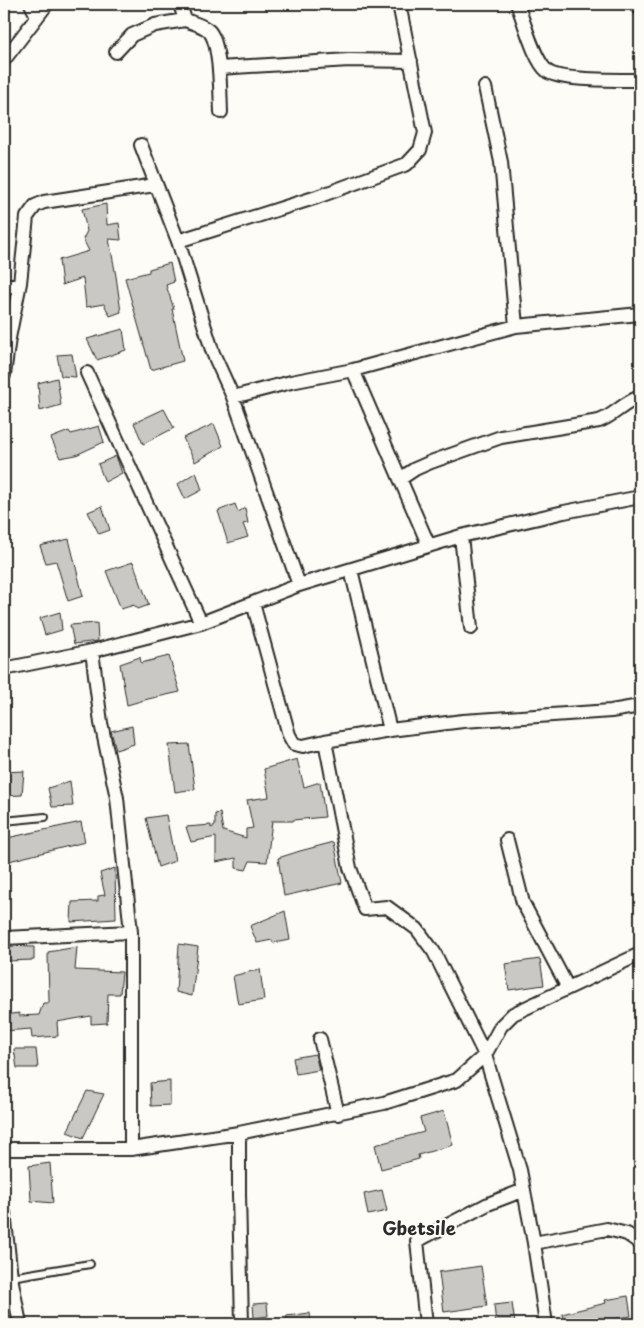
<svg xmlns="http://www.w3.org/2000/svg" width="644" height="1328" font-family="'Playpen Sans',sans-serif">
  <style>
    .building { fill: #c9c8c4; stroke: #2b2b2b }
    .lines { fill: none; stroke-linecap: round; stroke-linejoin: round }
    .service-casing { stroke: #2b2b2b; stroke-width: 10 }
    .minor-casing { stroke: #2b2b2b; stroke-width: 16 }
    .service { stroke: #fdfcf7; stroke-width: 6 }
    .minor { stroke: #fdfcf7; stroke-width: 12 }
    .labels { text-anchor: middle; stroke-width: 4.5; stroke-linejoin: round; paint-order: stroke }
    .district-label { font-size: 18px; font-weight: bold; fill: #2b2b2b; stroke: #fdfcf7 }
  </style>
  <rect width="100%" height="100%" fill="#fdfcf7"/>
  <filter id="ink" filterUnits="userSpaceOnUse"><feTurbulence type="fractalNoise" baseFrequency=".02" numOctaves="2"/><feDisplacementMap in="SourceGraphic" scale="10" xChannelSelector="R" yChannelSelector="G"/><feConvolveMatrix kernelMatrix="1 2 1 2 8 2 1 2 1" color-interpolation-filters="sRGB"/></filter>
  <g filter="url(#ink)">
    <path class="building" d="M106 204 107 225 119 223 121 240 109 239 116 276 121 312 110 316 104 304 86 307 83 278 62 285 59 260 89 251 83 239 87 231 82 209Z
      M170 263 174 282 166 285 174 309H172L183 361 151 370 125 278 149 272V269Z
      M123 329 126 350 97 360 87 339Z
      M72 354 76 377 61 376 57 355Z
      M57 378 61 405 40 411 38 383Z
      M164 409 174 428 143 444 134 423Z
      M214 424 223 446 195 462 183 438Z
      M99 426 104 442 76 455 60 458 51 438 69 431 71 434Z
      M116 456 122 473 105 482 98 464Z
      M196 472 202 490 185 499 178 484Z
      M235 504 238 512 245 508 248 523 243 524 248 537 228 543 218 511Z
      M102 506 110 530 99 534 88 512Z
      M69 539 83 596 68 601 56 561 46 563 40 546Z
      M133 562 149 605 138 609 134 605 121 609 106 571Z
      M60 612 62 630 45 635 40 618Z
      M97 623 98 641 74 644 70 625Z
      M169 656 180 692 148 699 127 705 120 664 140 657 141 663Z
      M132 726 134 744 116 750 111 731Z
      M189 744 195 789 175 792 169 745Z
      M297 759 304 787 320 782 325 817 293 820V821H272L267 862 250 861 246 870 236 868V858L216 862V837L191 842 186 827 211 825V828L215 826V814L220 813 223 831 246 838V829L253 828 247 800 269 797 264 769Z
      M24 771 22 795 4 796V772Z
      M70 781 73 806 52 807 48 788Z
      M166 815 175 861 158 867 146 818Z
      M81 822 85 842 9 861 7 838Z
      M334 842 342 883 284 896 278 858 300 851Z
      M115 868 116 919 71 922 72 902 98 901V896L105 895 100 873Z
      M285 911 290 940 273 943 272 940 257 943 250 926Z
      M179 944 198 947 192 996 176 992Z
      M6 946 34 947V960L7 961Z
      M77 947 75 970 122 972 120 994H108L107 1023 91 1024V1016L57 1022 58 1036 32 1038 31 1029 4 1031V1015L19 1013V1016L39 1015 43 1003H49L48 952Z
      M540 959 544 985 509 990 505 964Z
      M260 969 264 1000 238 1004 233 976Z
      M14 1049H36L38 1068H17Z
      M315 1054 319 1070 296 1074 293 1058Z
      M170 1081V1105L151 1106 150 1083Z
      M87 1091 104 1094 83 1138 67 1132Z
      M444 1111 453 1145 418 1155 419 1159 381 1169 375 1145 424 1132 420 1118Z
      M50 1163 53 1203 31 1201 29 1166Z
      M382 1190 387 1211 368 1215 364 1194Z
      M481 1266 487 1306 444 1312 439 1272Z
      M628 1296 631 1316 602 1321 603 1324H564L562 1314 606 1303 605 1300Z
      M267 1303 268 1316 254 1318 253 1304Z
      M512 1303 515 1324H496L494 1305Z
      M310 1313 311 1324H287L286 1316Z"/>
    <g class="lines">
      <g class="service-casing">
        <path id="service" d="M4 821 45 817
          M11 1277 90 1264"/>
      </g>
      <g class="minor-casing">
        <path id="minor" d="M31 4 37 16
          M517 4C524 21 534 60 547 71 558 81 623 80 640 80
          M639 4 640 9
          M185 20C193 23 203 25 209 31 221 43 220 94 221 112
          M116 52 132 35 155 25 185 20 180 4
          M4 60 47 4
          M219 68 349 60 411 61
          M485 87 501 162 516 326
          M141 145 178 241 213 353 233 397 299 585
          M178 241 317 197 407 164 420 150 425 133 399 4
          M4 287 20 283
          M353 370 429 546
          M87 373 201 623
          M4 375 9 338 20 283 27 217 35 206 44 202 155 185
          M233 397 291 382 353 370 516 326 640 314
          M400 479 415 469 431 462 501 437 599 421C614 416 624 402 640 397
          M461 536 471 628
          M351 570 390 730
          M253 603 289 735 294 744 303 746 325 741 390 730 463 721 611 711 640 706
          M92 651 101 723 117 798 131 932V1149
          M4 669 92 651 201 623 299 585 461 536 564 512 640 497
          M325 741 350 868 365 909 387 907 417 929 434 952 485 1055 520 1170 534 1243 546 1324
          M507 840 523 903 568 988
          M4 938 131 932
          M320 1039 338 1114
          M239 1133V1195L242 1324
          M4 1149H131L239 1133 384 1103 457 1080 485 1055 501 1026 513 1014 640 954
          M4 1212 11 1277 20 1324
          M534 1243 607 1229 627 1234 640 1243
          M426 1324 417 1241 488 1204 524 1190"/>
      </g>
      <use href="#service" class="service"/>
      <use href="#minor" class="minor"/>
    </g>
  </g>
  <g class="labels">
    <g class="district-label">
      <text x="419" y="1235">Gbetsile</text>
    </g>
  </g>
  <rect width="644" height="1328" fill="none" stroke="#fdfcf7" stroke-width="20"/>
  <rect x="10" y="10" width="624" height="1308" fill="none" stroke="#2b2b2b" stroke-width="2" filter="url(#ink)"/>
</svg>
